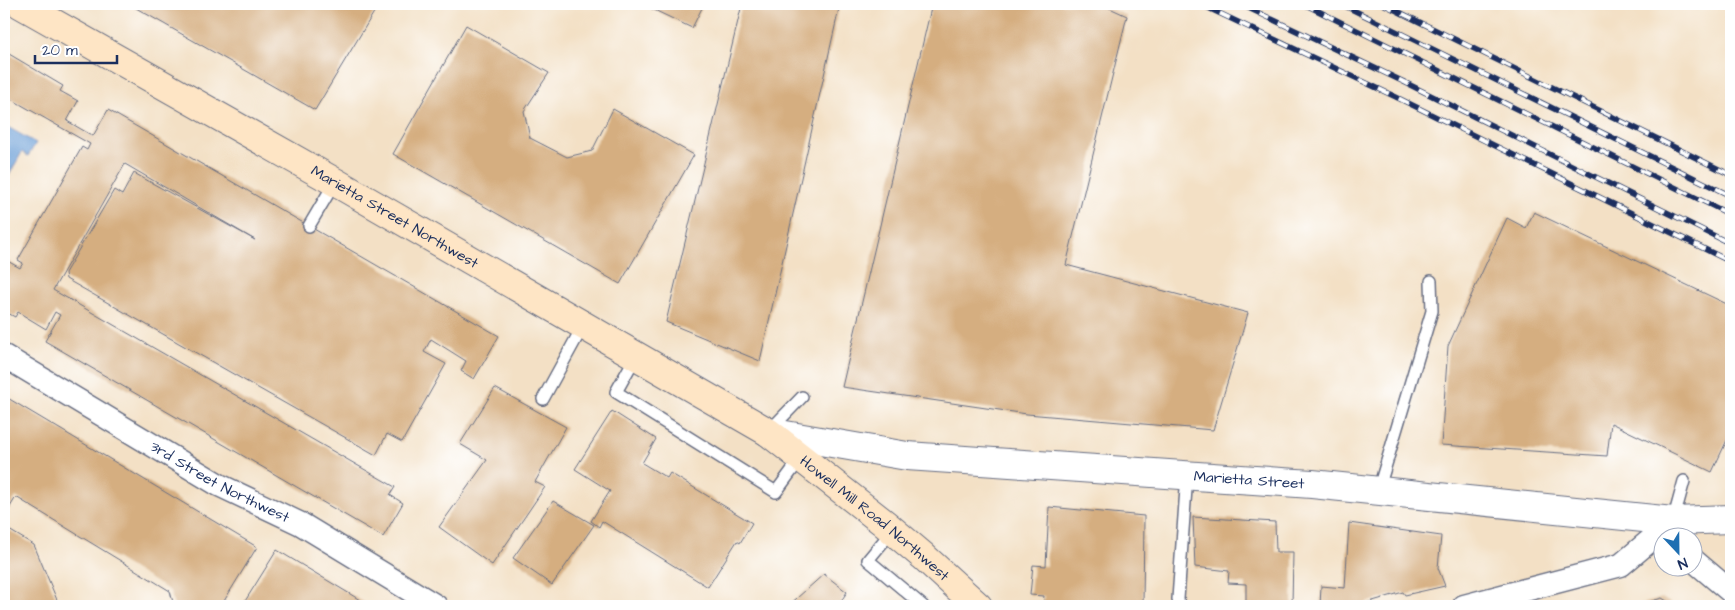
<svg xmlns="http://www.w3.org/2000/svg" width="1735" height="610" font-family="'Architects Daughter',sans-serif">
  <style>
    .water { fill: #6a9ed6; stroke: #42669a }
    .building { fill: #d5ae80 }
    .lines { fill: none; stroke-linecap: round; stroke-linejoin: round }
    .service-casing { stroke: #676d82; stroke-width: 14 }
    .minor-casing { stroke: #676d82; stroke-width: 25 }
    .tertiary-casing { stroke: #676d82; stroke-width: 30 }
    .secondary-casing { stroke: #676d82; stroke-width: 30 }
    .service { stroke: #fff; stroke-width: 11 }
    .minor { stroke: #fff; stroke-width: 22 }
    .tertiary { stroke: #fff; stroke-width: 28 }
    .secondary { stroke: #fee5c5; stroke-width: 28 }
    .rail-casing { stroke: #1b2f5e; stroke-width: 5.5 }
    .rail { stroke: #fff; stroke-width: 4; stroke-dasharray: 11; stroke-linecap: butt }
    .labels { text-anchor: middle; stroke-width: 4; stroke-linejoin: round; paint-order: stroke }
    .street-label { font-size: 15px; fill: #1b2f5e; stroke: #fff }
  </style>
  <rect width="100%" height="100%" fill="#fff"/>
  <filter id="ink" filterUnits="userSpaceOnUse"><feTurbulence type="fractalNoise" baseFrequency=".02" numOctaves="2"/><feDisplacementMap in="SourceGraphic" scale="10" xChannelSelector="R" yChannelSelector="G"/><feConvolveMatrix kernelMatrix="1 2 1 2 8 2 1 2 1" color-interpolation-filters="sRGB"/></filter>
  <filter id="wash" filterUnits="userSpaceOnUse"><feTurbulence type="fractalNoise" baseFrequency=".0096" numOctaves="4" result="noise"/><feDisplacementMap in="SourceGraphic" scale="20" xChannelSelector="R" yChannelSelector="G"/><feGaussianBlur stdDeviation="1.12" result="paint"/><feColorMatrix in="noise" values="0 0 0 0 0 0 0 0 0 0 0 0 0 0 0 0 0 1.4 0 .05"/><feComposite in="paint" operator="in"/></filter>
  <g filter="url(#wash)">
    <rect width="100%" height="100%" fill="#f3e0c5"/>
    <path class="water" d="M4 125 36 143 28 156 22 152 4 184Z"/>
    <g id="blocks">
      <path class="building" d="M129 4H379L315 110Z
        M647 4H704L692 28 646 6Z
        M742 4H840L760 361 666 322Z
        M932 4H1101L1127 16 1066 265 1248 313 1213 430 1027 414 842 387Z
        M466 25 549 73 524 111 530 138 567 157 592 151 613 109 694 155 620 284 393 154Z
        M4 51 63 86 60 91 78 101 67 121 93 136 108 110 499 336 474 379 461 371 466 361 431 339 424 352 446 364 402 442 387 434 376 455 66 279 65 273 114 190 122 195 134 173 255 240 125 164 53 290 395 487 390 495 403 503 383 537 45 341 60 315 55 312 46 329 18 312 15 317 4 311V259L20 268 23 263 18 260 82 147 87 150 90 144 4 95Z
        M1534 212 1731 306V442L1727 440 1712 472 1611 423 1607 456 1441 445 1448 346 1507 218 1526 228Z
        M495 388 566 427 535 482 545 487 492 565 439 527 487 460 460 444Z
        M6 397 257 547 221 606H174L170 591 16 497 4 517V400Z
        M612 411 656 439 642 463 667 478 670 473 752 523 740 543 737 541 708 587 602 521 599 527 591 521 610 491 575 469Z
        M553 501 594 525 552 585 513 558Z
        M1049 507 1144 516 1143 606H1043L1044 596 1030 595 1033 565 1046 566Z
        M1193 517 1275 522 1276 552H1293L1292 606H1246V584L1228 583 1229 571 1195 567Z
        M1349 523 1441 536 1438 568 1445 586 1405 595 1403 592 1356 606H1320L1321 586 1345 588Z
        M4 527 34 545 57 600 66 606H4Z
        M277 550 370 606H242Z
        M824 574 847 592 841 601 848 606H788Z
        M1662 598 1675 606H1635Z"/>
    </g>
  </g>
  <g filter="url(#ink)">
    <use href="#blocks" fill-opacity="0" stroke="#676d82" stroke-width="1"/>
    <g class="lines">
      <g class="service-casing">
        <path id="service" d="M309 226 335 182
          M636 356 616 392 776 492 801 458
          M543 399 583 326
          M770 430 802 397
          M1378 491 1432 311 1431 281
          M1673 521 1684 481
          M892 531 868 560 923 606
          M1179 606 1178 599 1187 475"/>
      </g>
      <g class="minor-casing">
        <g id="minor">
          <path id="s1" d="M4 356 219 485 301 524 436 606"/>
          <path d="M1692 559 1731 592"/>
          <path d="M1464 606 1621 565 1673 521 1681 538"/>
        </g>
      </g>
      <g class="tertiary-casing">
        <g id="tertiary">
          <path id="s2" d="M768 432 907 456 1312 484 1673 521 1731 519"/>
        </g>
      </g>
      <g class="secondary-casing">
        <g id="secondary">
          <path id="s3" d="M20 4 335 182 768 432 884 523 923 556 978 606"/>
        </g>
      </g>
      <use href="#service" class="service"/>
      <use href="#minor" class="minor"/>
      <use href="#tertiary" class="tertiary"/>
      <use href="#secondary" class="secondary"/>
      <g class="rail-casing">
        <path id="rail" d="M1200 4 1396 97 1731 262
          M1240 4 1404 82 1731 244
          M1304 4 1731 215
          M1341 4 1731 196
          M1383 4 1731 175"/>
      </g>
      <use href="#rail" class="rail"/>
    </g>
  </g>
  <g class="labels">
    <g class="street-label">
      <text dy="5" stroke="none"><textPath href="#s3" startOffset="431">Marietta Street Northwest</textPath></text>
      <text dy="5" stroke="none"><textPath href="#s2" startOffset="484">Marietta Street</textPath></text>
      <text dy="5" stroke="none"><textPath href="#s1" startOffset="250">3rd Street Northwest</textPath></text>
      <text dy="5" stroke="none"><textPath href="#s3" startOffset="999">Howell Mill Road Northwest</textPath></text>
    </g>
  </g>
  <rect width="1735" height="610" fill="none" stroke="#fff" stroke-width="20"/>
  <g transform="translate(1678 552) rotate(158)"><circle r="24" fill="#ffffff" stroke="#a4acbf"/>
  <path d="M0-4L9 19L0 12L-9 19Z" fill="#1f6fb2"/>
  <text y="-8" font-size="14" font-weight="bold" text-anchor="middle" fill="#1b2f5e">N</text>
  </g>
  <path d="M35 55v8h82v-8" fill="none" stroke="#1b2f5e" stroke-width="2.5"/>
  <text x="42" y="55" font-size="15" fill="#1b2f5e" stroke="#ffffff" stroke-width="4" paint-order="stroke">20 m</text>
</svg>
